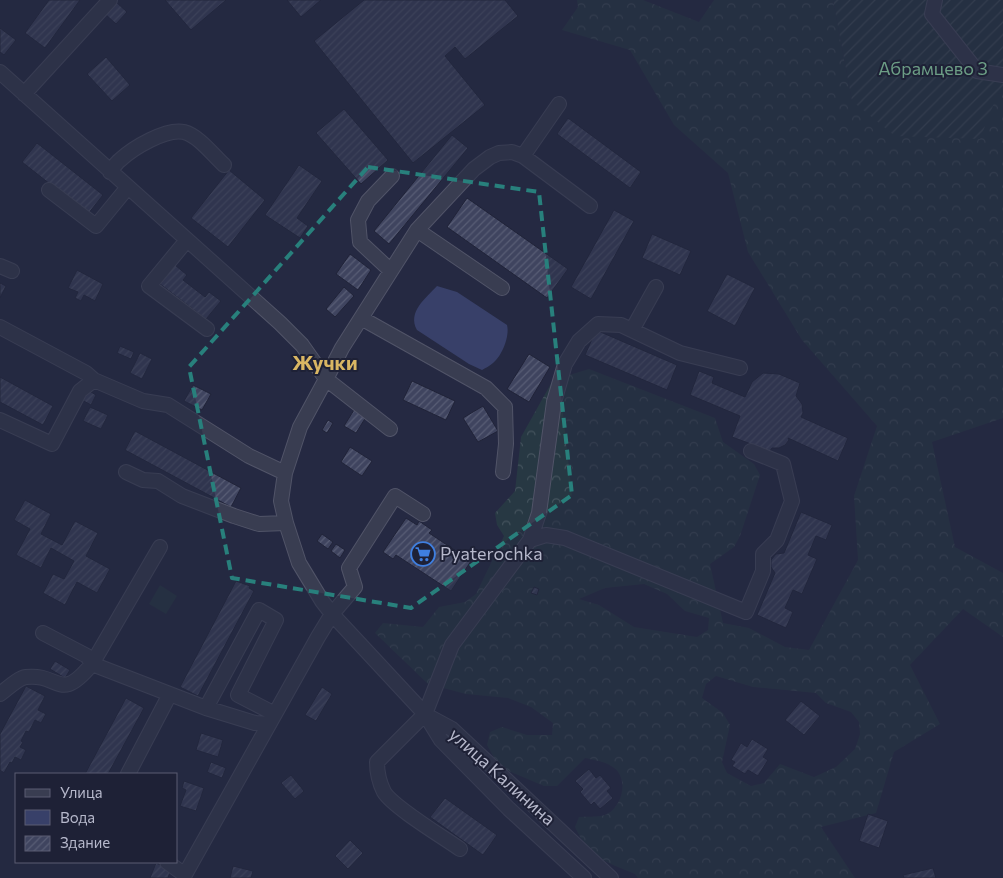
<svg xmlns="http://www.w3.org/2000/svg" width="1003" height="878" font-family="Commissioner,sans-serif">
  <style>
    .forest { fill: url(#forest-crowns); fill-rule: evenodd }
    .garden { fill: url(#garden-furrows) }
    .pitch { fill: #273843 }
    .water { fill: #384069 }
    .building { fill: url(#building-hatch); stroke: #202338 }
    .lines { fill: none; stroke-linecap: round; stroke-linejoin: round }
    .minor-casing { stroke: #515468; stroke-width: 16 }
    .minor { stroke: #393d51; stroke-width: 14 }
    .marked { fill: none; stroke: #28807c; stroke-width: 4; stroke-dasharray: 10 6; stroke-linejoin: round }
    .labels { text-anchor: middle; stroke-width: 4; stroke-linejoin: round; paint-order: stroke }
    .park-label { font-size: 18px; fill: #6c9d85; stroke: #1e2136 }
    .poi-label { font-size: 18px; fill: #b6b8cb; stroke: #1e2136; text-anchor: start }
    .street-label { font-size: 18px; fill: #b6b8cb; stroke: #1e2136 }
    .quarter-label { font-size: 20px; font-weight: bold; fill: #d9b663; stroke: #1e2136 }
  </style>
  <defs>
    <pattern id="forest-crowns" width="20" height="18" patternUnits="userSpaceOnUse" patternTransform="scale(1.25)"><rect width="20" height="18" fill="#273843"/><path d="M2 6a3 3 0 1 1 6 0M12 15a3 3 0 1 1 6 0" fill="none" stroke="#44535d"/></pattern>
    <pattern id="garden-furrows" width="10" height="10" patternUnits="userSpaceOnUse" patternTransform="scale(1.25)"><rect width="10" height="10" fill="#273843"/><path d="M-1 1l2-2M0 10L10 0M9 11l2-2" fill="none" stroke="#44535d"/></pattern>
    <pattern id="building-hatch" width="6" height="6" patternUnits="userSpaceOnUse" patternTransform="scale(1.25)"><rect width="6" height="6" fill="#3f445f"/><path d="M-1 1l2-2M0 6l6-6M5 7l2-2" fill="none" stroke="#585d75"/></pattern>
  </defs>
  <rect width="100%" height="100%" fill="#252942"/>
  <path class="forest" d="M577 0H643L699 22 714 0H833L852 101 1003 93V418L932 442 955 547 1003 573V637L963 609 910 665 940 724 894 752 876 813 821 827 855 878H638L635 874C606 862 589 858 575 827L579 817C588 816 599 818 607 814 623 806 630 776 611 766 604 761 593 760 585 758L557 786H544L499 767 487 745 490 732 502 727 527 735H552L553 723 531 707 508 698 466 694 428 684 375 633 383 623 423 627 439 607 465 602 476 594 504 536 497 525 495 513 515 491 521 437 553 380 589 369 715 418 723 442 754 464 760 475 740 536 734 547 710 564 723 623 749 628 785 647 809 650 858 560 854 496 877 426 802 340 748 252 728 173 674 125 630 50 562 30 578 7ZM644 584 667 594 685 611 709 618 708 630 697 637 634 627 599 605 579 599 605 588ZM716 676 753 687 816 693 826 703 851 712 859 722 860 734 855 749 836 767 814 777 780 764 764 783 751 786 727 773 722 762 730 725 723 713 702 698 706 684Z"/>
  <path class="garden" d="M833 0H1003V93H998L980 139 895 136 852 101Z"/>
  <path class="pitch" d="M160 585 177 596 166 614 149 604Z"/>
  <path class="water" d="M437 286 457 292 507 325C510 336 502 356 493 363 490 366 485 368 482 370L469 364 417 330C407 312 426 298 437 286Z"/>
  <path class="building" d="M49 0H80L45 48 25 33Z
    M165 0H226L191 30Z
    M287 0H321L301 17Z
    M364 0H505L518 16 465 59 455 47 445 56 485 105 413 163 314 41Z
    M115 1 127 12 116 24 104 13Z
    M0 28 16 40 4 55 0 52Z
    M106 57 130 85 112 101 87 74Z
    M344 109 388 160 361 184 316 133Z
    M568 118 641 172 630 188 557 134Z
    M452 135 468 148 389 244 374 231Z
    M37 143 103 195 88 214 22 162Z
    M299 165 322 181 297 218 308 226 300 238 265 215Z
    M229 170 265 200 228 247 191 218Z
    M467 198 568 269 547 298 447 227Z
    M614 210 634 221 591 299 571 287Z
    M652 234 691 251 680 275 642 258Z
    M350 254 371 270 358 290 336 274Z
    M175 265 187 275 183 280 205 297 209 292 221 301 206 319 160 284Z
    M77 270 103 284 95 301 84 295 81 301 75 298 78 292 68 288Z
    M727 274 755 288 735 326 707 311Z
    M0 283 6 286 0 298Z
    M344 287 354 296 335 317 326 309Z
    M596 330 677 365 667 390 585 355Z
    M120 346 134 352 131 359 117 353Z
    M140 353 152 359 142 379 130 373Z
    M529 354 550 367 529 402 507 389Z
    M699 371 714 377 712 383 745 397 752 382 763 373 779 374 800 383 796 396 802 404 803 413 801 417 848 438 838 461 788 438 789 440 785 445 779 448H772L770 451 732 437 740 416 690 395Z
    M0 377 53 406 43 425 0 402Z
    M412 381 455 401 446 420 403 400Z
    M193 385 211 394 202 410 184 401Z
    M88 390 96 395 91 405 82 400Z
    M483 406 498 431 478 442 463 418Z
    M90 407 108 415 101 429 83 421Z
    M354 410 366 417 356 433 344 426Z
    M328 420 333 423 327 433 322 430Z
    M135 431 241 488 231 507 125 450Z
    M350 447 372 461 362 476 341 462Z
    M25 500 51 514 41 534 62 545 75 521 98 533 86 556 110 569 97 593 77 582 65 605 43 593 53 574 64 579 74 561 51 548 41 568 16 555 30 529 14 520Z
    M801 512 832 525 826 540 816 536 808 555 817 559 802 594 793 590 785 608 793 612 786 628 757 615 775 573 771 567V560L776 554 784 553Z
    M406 518 417 525 419 521 432 530 429 533 471 561 451 591 396 555 393 559 383 552Z
    M322 534 333 542 328 549 317 541Z
    M336 544 345 550 340 558 331 551Z
    M236 581 250 586 249 588 254 591 198 696 180 687Z
    M534 587 539 589 537 595 531 593Z
    M55 661 70 670 65 678 50 669Z
    M26 686 45 696 38 710 46 714 41 723 35 720 29 732 26 731 21 741 23 742 20 747 26 750 21 760 15 757 12 763 10 762 4 773 0 770V734Z
    M322 687 332 694 316 721 305 715Z
    M126 698 144 708 108 774H85Z
    M801 701 820 716 804 735 785 720Z
    M201 733 223 740 218 757 196 750Z
    M752 739 768 749 763 757 768 760 758 776 748 770 745 774 732 766 735 762 731 760 741 743 747 747Z
    M211 762 226 768 222 778 207 772Z
    M589 769 596 778 600 775 611 788 607 791 613 798 600 809 594 802 591 805 580 792 583 789 575 781Z
    M291 775 304 791 295 799 281 783Z
    M184 781 204 788 196 811 180 806 186 790 182 788Z
    M445 798 497 835 483 855 430 817Z
    M868 814 888 821 879 848 859 841Z
    M350 840 363 853 348 869 335 856Z
    M156 863 171 869 168 878H150Z
    M233 866 253 871 251 878H230Z
    M933 868 936 878H904L903 875Z"/>
  <g class="lines">
    <g class="minor-casing">
      <path id="minor" d="M935 0 932 14 977 71 1003 75
        M0 72 280 323 302 345 326 379 300 427 285 473 281 501 286 523 299 563 322 601 332 614 425 714 441 740 509 809 584 878
        M24 94 110 0
        M523 156 559 104
        M110 172C113 168 116 163 120 160 133 148 166 128 184 132 199 136 213 155 224 165
        M49 190 96 226 128 187
        M417 230 502 288
        M187 240 149 286 207 329
        M0 266 12 271
        M391 271 360 242 358 220 368 201 392 176
        M361 318 486 388 505 407 506 444 503 472
        M0 327 86 373 94 380 143 401 168 405 249 456 285 473
        M632 330 656 287
        M0 420 52 444 80 391 94 380
        M390 429 326 379 342 348 417 230 474 169 490 157 499 153 512 152 523 156 590 206
        M126 472 143 480 158 481 182 496 234 516 259 524 286 523
        M530 540 539 513 554 402 565 364 579 341 598 324 621 325 680 353 740 368
        M43 633 87 656 92 664 206 708 255 723 269 724
        M0 694C7 689 18 678 26 677 60 673 59 704 92 664L160 547
        M206 708 259 610 276 620 238 695 275 714
        M426 715 452 729 611 878
        M128 774 170 694
        M460 849C443 837 393 807 384 792 379 782 377 773 377 762L425 714 452 645 530 540 546 535 565 538 746 612 763 571V554L777 540 792 501 783 464 751 451
        M167 862 185 875
        M183 878 318 637 332 614 355 587 349 568 395 496 423 514"/>
    </g>
    <use href="#minor" class="minor"/>
  </g>
  <path d="M0 0H1003V878H0ZM368 167 539 192 572 495 411 608 232 578 189 367Z" fill="#252942" fill-opacity=".55" fill-rule="evenodd"/>
  <path class="marked" d="M368 167 539 192 572 495 411 608 232 578 189 367Z"/>
  <defs>
    <g id="supermarket-ring" transform="scale(1.25)"><circle r="9.5" fill="#1e2136" stroke="#3f7fe0" stroke-width="1.5"/><path d="M-6-5.5h2.5l.6 2H6L4.5 2H-2.5L-4.4-4H-6ZM-1.5 3.2a1.3 1.3 0 1 0 .1 0ZM3 3.2a1.3 1.3 0 1 0 .1 0Z" fill="#3f7fe0"/></g>
  </defs>
  <g fill-rule="evenodd">
    <use href="#supermarket-ring" x="423" y="554"/>
  </g>
  <g class="labels">
    <g class="park-label">
      <text x="933" y="75">Абрамцево 3</text>
    </g>
    <g class="poi-label">
      <text x="440" y="560">Pyaterochka</text>
    </g>
    <g class="street-label">
      <text transform="translate(502 777) rotate(42)" y="6">улица Калинина</text>
    </g>
    <g class="quarter-label">
      <text x="325" y="370">Жучки</text>
    </g>
  </g>
  <rect x="15" y="773" width="162" height="90" fill="#1e2136" stroke="#5b5d72"/>
  <rect x="25" y="789" width="25" height="8" fill="#393d51" stroke="#5b5d72"/>
  <text x="60" y="798" font-size="15" fill="#b6b8cb">Улица</text>
  <rect x="25" y="810" width="25" height="15" fill="#384069" stroke="#5b5d72"/>
  <text x="60" y="823" font-size="15" fill="#b6b8cb">Вода</text>
  <rect x="25" y="836" width="25" height="15" fill="url(#building-hatch)" stroke="#5b5d72"/>
  <text x="60" y="848" font-size="15" fill="#b6b8cb">Здание</text>
</svg>
